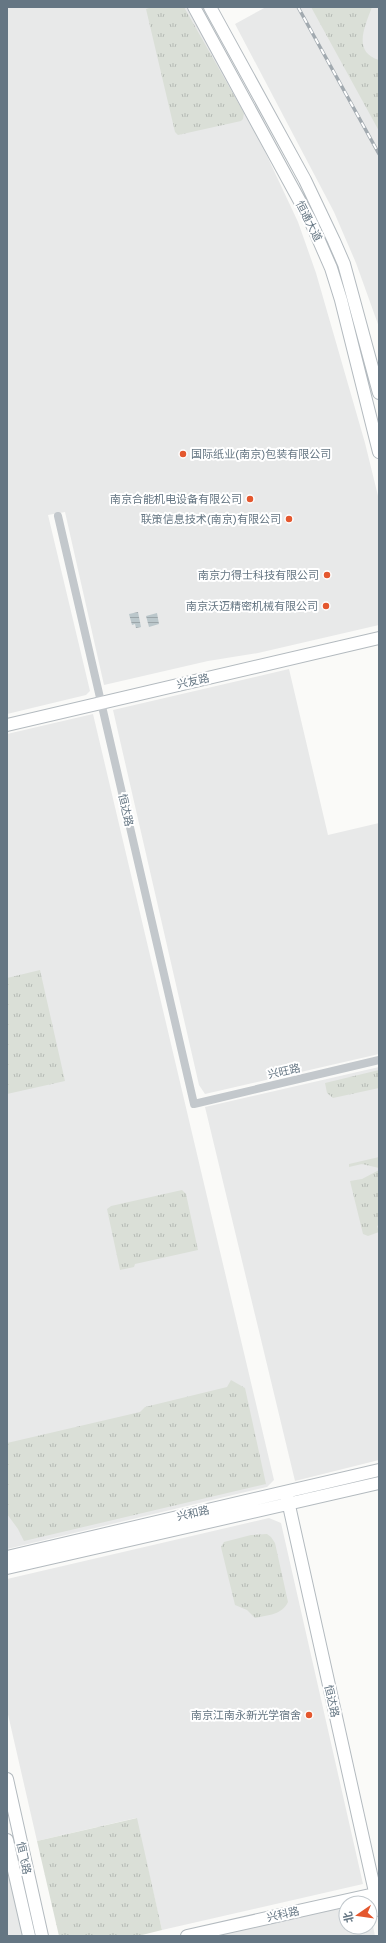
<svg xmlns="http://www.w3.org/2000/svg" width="386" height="1943" font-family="'Golos Text','Noto Sans SC',sans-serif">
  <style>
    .built { fill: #e8e9e9 }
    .grass { fill: url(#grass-tufts) }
    .water { fill: url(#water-rules) }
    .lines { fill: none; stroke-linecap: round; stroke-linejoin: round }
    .secondary-casing { stroke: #b3babf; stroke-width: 14 }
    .street { stroke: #c3c8cc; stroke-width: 8 }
    .secondary { stroke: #fff; stroke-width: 12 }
    .rail-casing { stroke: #a2aab0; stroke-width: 3.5 }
    .rail { stroke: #fff; stroke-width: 2; stroke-dasharray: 6; stroke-linecap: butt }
    .poi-dot { fill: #e4572e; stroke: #fff; stroke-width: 1.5 }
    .labels { text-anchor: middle; stroke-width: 4; stroke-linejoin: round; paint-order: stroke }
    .street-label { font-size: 11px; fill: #657683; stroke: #fff }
    .poi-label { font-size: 11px; fill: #657683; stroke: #fff; text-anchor: end }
  </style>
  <defs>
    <pattern id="grass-tufts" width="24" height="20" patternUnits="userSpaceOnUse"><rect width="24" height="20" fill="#dadfd7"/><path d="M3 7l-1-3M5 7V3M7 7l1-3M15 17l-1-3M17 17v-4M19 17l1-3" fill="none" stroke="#b4b9b4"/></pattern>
    <pattern id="water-rules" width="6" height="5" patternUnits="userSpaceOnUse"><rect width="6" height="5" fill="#bbc7cb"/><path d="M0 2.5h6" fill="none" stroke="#9ca6aa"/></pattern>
  </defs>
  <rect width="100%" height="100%" fill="#fafaf8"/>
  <path class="built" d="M7 7H186L245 111 268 158 298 222 316 273 365 443 379 500V625L258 653 208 661 104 685 65 512 48 515 90 691 86 695 7 714Z
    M266 7H379V327L356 263 334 212 235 24Z
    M289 669 328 835 379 823V1054L205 1094 199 1085 113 710Z
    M93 714 274 1480 267 1487 7 1549V734Z
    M379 1067V1460L295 1481 205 1107Z
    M269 1518 281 1523 363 1884 162 1930 136 1818 37 1841 7 1710V1579Z
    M7 1865 23 1936H7Z
    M346 1907V1927H370V1912L375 1936H216Z"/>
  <path class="grass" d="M152 7H184L244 113 243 119 241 121 178 135 175 132 146 9Z
    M311 7H372C365 26 352 52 379 60V131Z
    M40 970 65 1081 7 1094V978Z
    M379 1070V1088L333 1098 327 1093 325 1083Z
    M379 1157V1168L362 1164 349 1167V1164Z
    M379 1170V1225L377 1226 379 1232 368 1236 363 1234 350 1181 362 1179Z
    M182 1190 186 1194 198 1250 135 1264 134 1267 120 1270 107 1209 111 1206Z
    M231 1380 245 1388 266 1484 24 1541 18 1529 7 1514V1443L140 1412 145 1407 227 1387Z
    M267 1534 271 1537 275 1543 288 1602C282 1615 268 1615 255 1618L247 1610 235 1605 221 1547 224 1542 251 1535Z
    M137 1818 162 1930 138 1936H59L37 1841Z"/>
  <path class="water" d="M138 612 141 627 136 628 135 624 132 625 129 614Z
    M157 613 159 624 149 627 146 616Z"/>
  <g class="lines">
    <g class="secondary-casing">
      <path id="secondary" d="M194 7 310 220 331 268 341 300 379 452
        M210 7 305 180 334 241 344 264 353 297 379 393
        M7 725 379 638
        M286 1492 379 1910
        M7 1557 379 1470
        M7 1568 379 1483
        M7 1779 42 1936
        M7 1840 29 1936
        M187 1936 379 1893"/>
    </g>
    <path class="street" d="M58 516 194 1104 379 1060"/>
    <use href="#secondary" class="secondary"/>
    <g class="rail-casing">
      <path id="rail" d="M298 7 379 154"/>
    </g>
    <use href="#rail" class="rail"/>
  </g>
  <g class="poi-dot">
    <circle cx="183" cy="454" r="4"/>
    <circle cx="250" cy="499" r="4"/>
    <circle cx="289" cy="519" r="4"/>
    <circle cx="327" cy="575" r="4"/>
    <circle cx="326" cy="606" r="4"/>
    <circle cx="309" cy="1715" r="4"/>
  </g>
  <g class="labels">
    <g class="street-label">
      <text transform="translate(309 221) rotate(63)" y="4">恒通大道</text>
      <text transform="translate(193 681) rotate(-13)" y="4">兴友路</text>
      <text transform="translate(126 810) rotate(77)" y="4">恒达路</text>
      <text transform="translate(284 1071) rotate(-13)" y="4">兴旺路</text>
      <text transform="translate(193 1513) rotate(-13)" y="4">兴和路</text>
      <text transform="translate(332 1701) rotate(77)" y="4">恒达路</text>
      <text transform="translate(24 1858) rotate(78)" y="4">恒飞路</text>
      <text transform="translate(283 1914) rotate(-13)" y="4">兴科路</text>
    </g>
    <g class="poi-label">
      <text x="191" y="458" text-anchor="start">国际纸业(南京)包装有限公司</text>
      <text x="242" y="503">南京合能机电设备有限公司</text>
      <text x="281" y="523">联策信息技术(南京)有限公司</text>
      <text x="319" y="579">南京力得士科技有限公司</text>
      <text x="318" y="610">南京沃迈精密机械有限公司</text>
      <text x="301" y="1719">南京江南永新光学宿舍</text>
    </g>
  </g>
  <rect width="386" height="1943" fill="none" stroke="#657683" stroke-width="16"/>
  <g transform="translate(358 1915) rotate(257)"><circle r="19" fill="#ffffff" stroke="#c1c8cd"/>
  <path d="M0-3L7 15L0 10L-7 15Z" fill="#e4572e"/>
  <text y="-6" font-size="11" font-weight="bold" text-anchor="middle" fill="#657683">北</text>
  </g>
</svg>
